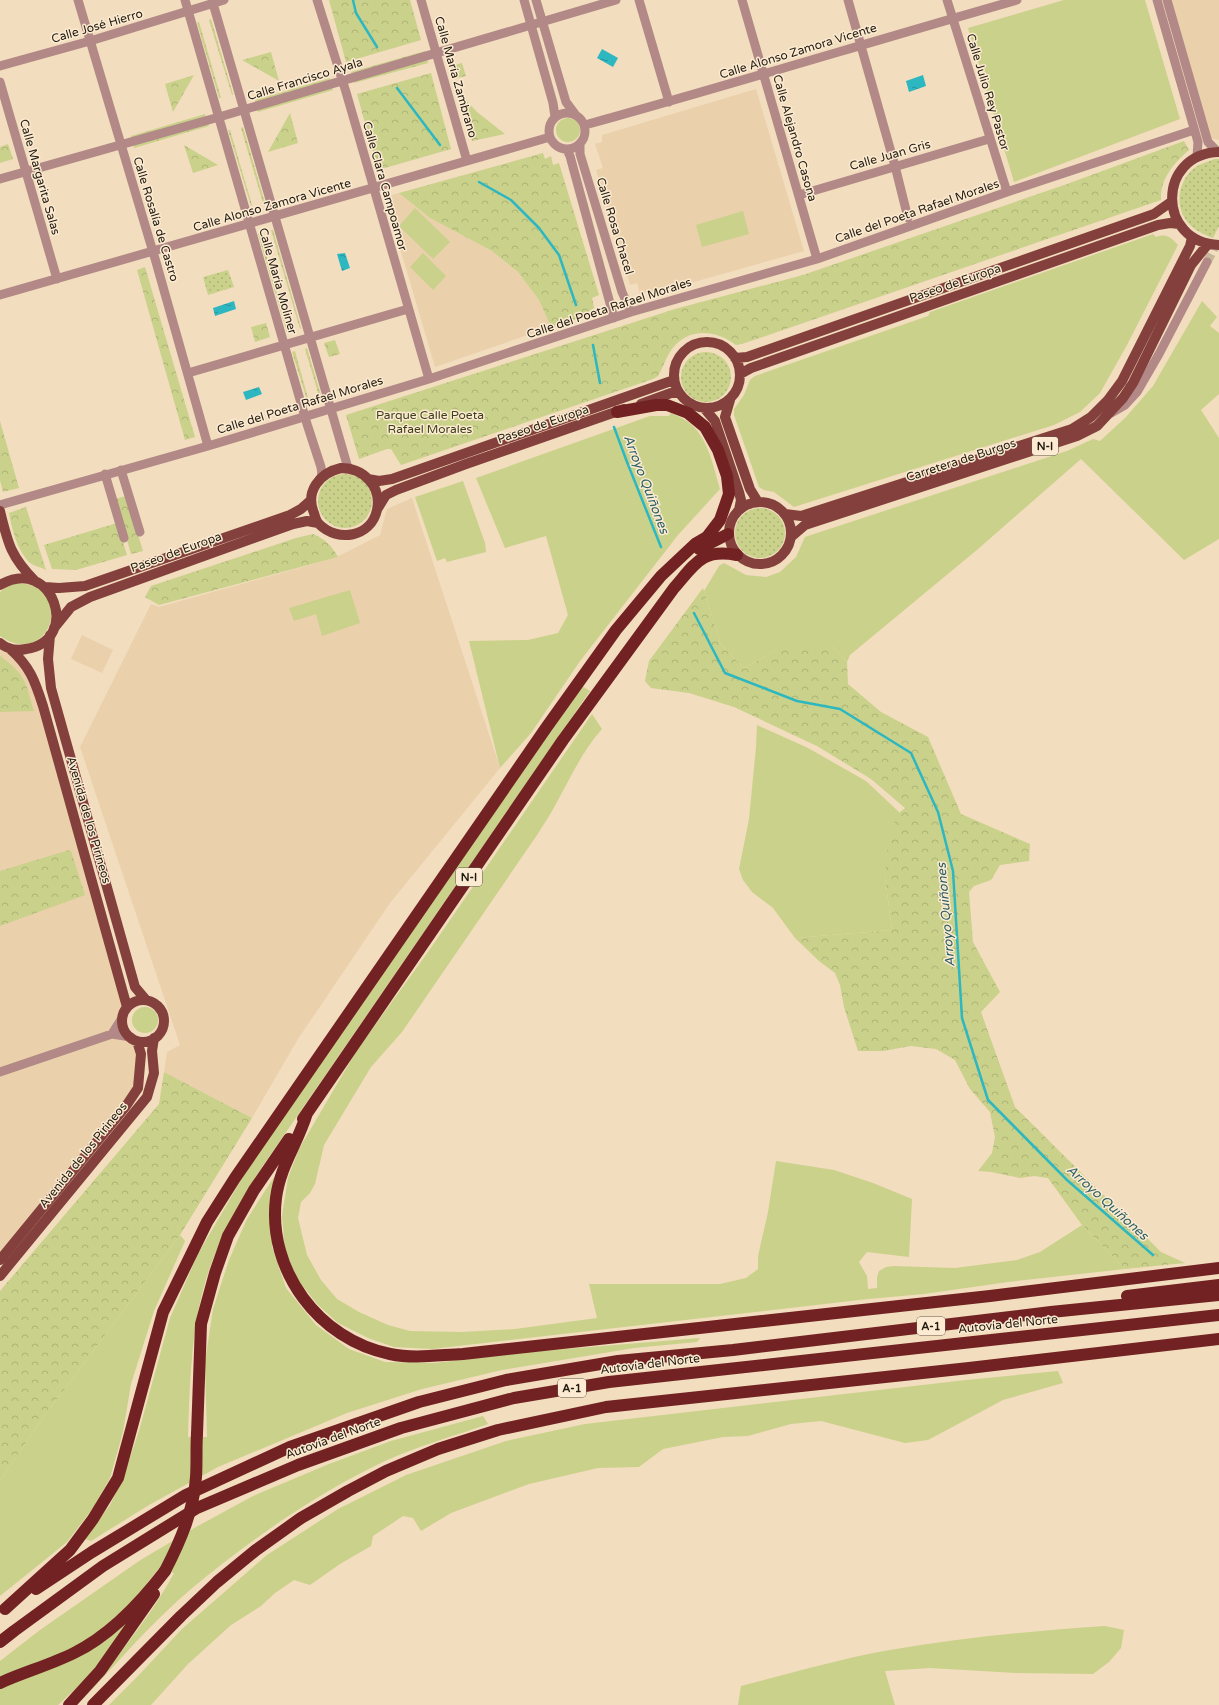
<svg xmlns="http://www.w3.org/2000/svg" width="1219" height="1705" font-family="'Varela Round',sans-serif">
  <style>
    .built { fill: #ead0ab }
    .grass { fill: #cad18a }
    .park { fill: url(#park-crowns) }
    .garden { fill: url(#garden-dots) }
    .water { fill: url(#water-ripples) }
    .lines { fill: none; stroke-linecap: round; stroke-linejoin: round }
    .stream { stroke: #2db7c0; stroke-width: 2.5 }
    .minor-tunnel { stroke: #c8b69b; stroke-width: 9; stroke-dasharray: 9 4.5; stroke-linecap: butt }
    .minor { stroke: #b28986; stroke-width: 9 }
    .major { stroke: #84403c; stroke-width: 10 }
    .highway { stroke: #722222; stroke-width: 12 }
    .highway-bridge { stroke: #722222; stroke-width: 12 }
    .labels { text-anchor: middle; stroke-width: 3; stroke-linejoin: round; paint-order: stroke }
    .shield { fill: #fcebd2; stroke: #63594a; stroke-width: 1 }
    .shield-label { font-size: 11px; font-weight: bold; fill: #221b0f }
    .street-label { font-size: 12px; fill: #221b0f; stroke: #fcebd2 }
    .park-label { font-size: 12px; fill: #3d401b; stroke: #fcebd2 }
    .water-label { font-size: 13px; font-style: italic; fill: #2a6064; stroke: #fcebd2 }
  </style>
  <defs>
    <pattern id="park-crowns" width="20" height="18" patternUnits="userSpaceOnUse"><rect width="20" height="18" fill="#cad18a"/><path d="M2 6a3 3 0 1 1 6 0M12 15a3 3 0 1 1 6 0" fill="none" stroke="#adb376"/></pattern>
    <pattern id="garden-dots" width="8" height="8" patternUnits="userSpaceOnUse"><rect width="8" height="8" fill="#cad18a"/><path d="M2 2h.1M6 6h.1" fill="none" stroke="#adb376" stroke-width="1.8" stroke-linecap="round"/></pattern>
    <pattern id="water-ripples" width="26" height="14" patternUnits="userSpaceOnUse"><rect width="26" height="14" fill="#2db7c0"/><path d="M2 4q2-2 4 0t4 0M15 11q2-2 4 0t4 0" fill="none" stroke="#26949a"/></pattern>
  </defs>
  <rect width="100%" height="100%" fill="#f2ddbe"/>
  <path class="built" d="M1171 0H1219V140L1210 138Z
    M756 89 804 251 648 295 646 292 640 294 637 283 630 285 596 170 603 168 595 144 602 142V135Z
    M399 193 430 218 492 251 518 272 539 300 551 327 435 367 385 197Z
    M412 498 500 768 390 903 298 1039 252 1118 164 1072 167 1052 180 1045 80 747 151 604 159 607 335 558 380 535 387 509Z
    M82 635 113 650 102 673 71 659Z
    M0 644 27 666 127 1007 123 1018 125 1030 141 1054 138 1088 0 1260Z"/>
  <path class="grass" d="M1064 0H1145L1180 119 1014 182 968 28Z
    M556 130a12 12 0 1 1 24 0a12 12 0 1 1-24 0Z
    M415 208 450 242 433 259 399 226Z
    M743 211 749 234 702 247 696 225Z
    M1153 234 1156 237C1166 233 1171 237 1178 245L1127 345 1100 393 1080 412 1054 425 794 507 774 492 764 490 759 487 734 415V409L744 395 750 380 755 376 928 316 930 312Z
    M423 253 446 276 433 290 410 267Z
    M1202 301 1217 317 1210 326 1219 333V394L1201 410 1219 438V539L1184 560 1081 459 978 549 850 655 847 662 831 645 773 652 744 668 721 645 704 591 719 566 724 563 746 575 766 577 780 572 796 557 805 537 1067 451 1093 439 1100 441 1126 417 1153 386Z
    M671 413C675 415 681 417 685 420 708 434 713 466 720 489L678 535 580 661 531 733 500 768 469 641 528 640 558 633 568 615 546 536 505 548 476 478 650 416H669Z
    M463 481 485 543 486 552 447 562 445 558 437 561 415 497Z
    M19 583C77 588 49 670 0 636V592L9 585Z
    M350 590 360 623 322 636 316 614 294 621 289 608Z
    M582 686 590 691 262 1167C241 1200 222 1233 209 1270 191 1323 190 1381 188 1437H207L205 1362 213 1309 229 1260 247 1219 274 1177 271 1203 272 1247 286 1288 316 1325 349 1349 385 1362 434 1363 529 1352 700 1338 697 1342 634 1348 502 1370 422 1389 347 1413 218 1467 149 1505 91 1541 85 1539 110 1505 123 1478 139 1431 170 1318 198 1254 251 1163Z
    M592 714 602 729C583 750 572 775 558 800 552 812 544 824 537 835L402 1032 371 1067 324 1145 315 1184 310 1193 301 1202 298 1218 307 1255 321 1280 337 1299 359 1312 388 1325 410 1331 462 1332 515 1329 597 1318 589 1284H720L746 1278 758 1269V1256L768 1212 776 1161 834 1170 873 1183 912 1199 909 1257 867 1252 859 1262 867 1276 868 1289 877 1288V1277L879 1271 886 1267 894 1266 955 1268 1017 1260 1040 1252 1082 1225 1125 1269 1008 1282 924 1294 868 1299 432 1349 394 1347 368 1338 338 1323 317 1304 298 1280 285 1251 282 1216 288 1178 299 1149 357 1050 428 952Z
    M757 725 808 748 866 781 900 813 885 877 892 930 795 938 773 908 752 892 743 880 739 869 749 819 756 747Z
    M132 1020a13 13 0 1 1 26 0a13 13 0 1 1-26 0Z
    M180 1235 185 1241 154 1311 131 1384 123 1432 110 1478 93 1508 67 1542 0 1596V1481L40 1422Z
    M1058 1371 1063 1383 1003 1400 928 1440 905 1443 821 1421 791 1424 748 1436 723 1437 663 1449 639 1467 598 1468 529 1484 451 1513 421 1531 413 1518 403 1516 373 1536 371 1546 340 1564 310 1585 294 1580 275 1593 261 1606 231 1625 188 1664 151 1705H109L138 1676 182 1629 267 1555 338 1509 406 1475 506 1441 585 1424 966 1380Z
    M483 1416 488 1424C454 1436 415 1447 383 1462 314 1495 250 1540 191 1589 152 1622 118 1662 83 1699 113 1662 152 1615 174 1573L158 1569C140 1593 120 1618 95 1635 66 1654 32 1665 0 1678V1661L40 1630 139 1561 196 1527 253 1496 329 1464 391 1441Z
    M129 1618 125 1631 84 1681 58 1705H0V1688Z
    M1105 1626 1124 1630 1121 1648 1109 1662 1093 1674 1016 1673 930 1668 885 1671 895 1705H738L741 1686C788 1674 836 1660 884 1651 957 1638 1031 1631 1105 1626Z"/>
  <path class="park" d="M329 0H410L421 40 346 62Z
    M425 51 428 63 354 83 351 72Z
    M271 52 279 81 242 60Z
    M462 63 466 76 454 79 451 66Z
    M431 73 451 149 378 170 357 94Z
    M194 75 173 112 165 84Z
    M330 78 333 90 258 112 255 100Z
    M459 92 477 112 505 134 472 141Z
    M290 113 298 143 268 152Z
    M205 114 209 126 134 148 131 136Z
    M1184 141 1189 150C1173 164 1160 179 1161 200L742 344 736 345C716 330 689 327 672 349 666 357 663 368 658 376L653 379 401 465 391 449H387L359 459 346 415 675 309 803 275 1067 184Z
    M8 144 13 159 0 163V147Z
    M184 145 218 165 193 173Z
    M543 153 545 159 551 156 553 165 559 163 599 295 592 298 594 308 587 313V316L551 327 539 300 518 272 492 251 430 218 399 193Z
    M145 267 195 437 185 440 137 270Z
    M266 323 270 337 255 342 251 327Z
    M335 340 340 354 329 357 324 343Z
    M0 421 19 488 3 492 0 480Z
    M126 496 143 551 131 554 115 499Z
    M26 507 46 570C41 567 33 566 29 562 17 550 12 529 9 513Z
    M117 523 127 555 76 570 52 569 44 545Z
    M313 534C325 539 332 546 338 557L159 605 145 597 151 586 296 538Z
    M703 588 721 645 744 668 773 652 810 645H831L847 662 848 684 881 712 928 737 961 814 1030 844 1029 861 1000 865 991 880 974 886 969 892 973 942 1000 992 981 1012 1015 1107 1161 1252 1185 1263 1125 1269 1082 1225 1048 1178 1034 1176 1020 1178 991 1172 978 1171 992 1153 995 1137 990 1112 970 1089 955 1060 936 1049 911 1046 883 1051H858L844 1007 840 985 835 973 819 961 795 938 892 930 885 877 889 834 899 813 905 808 871 779 817 746 734 707 689 693 651 688 645 681 649 661Z
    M0 656C26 675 25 681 34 711L0 712Z
    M69 850 71 851 85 895 0 926V871Z
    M164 1072 252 1118 180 1235 40 1422 0 1481V1291L159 1104Z"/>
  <path class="garden" d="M211 19 233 94V95H232L209 20Z
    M199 22 221 98H219L197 23Z
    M243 127 265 203H263L241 128Z
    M228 130H230L252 205 251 206Z
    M1215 159H1219V226L1213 238C1202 234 1190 228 1184 217 1175 202 1180 180 1193 169 1199 164 1207 162 1215 159Z
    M271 230H273L301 328 300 329Z
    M260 233 288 332 287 333 258 234Z
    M228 270 234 287 208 295 203 277Z
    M307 348 322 399H320L305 349Z
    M295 351 309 402 308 403 292 352Z
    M681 377a25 25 0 1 1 50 0a25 25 0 1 1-50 0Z
    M318 501a27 27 0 1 1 54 0a27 27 0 1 1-54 0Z
    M735 533a25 25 0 1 1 50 0a25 25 0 1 1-50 0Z"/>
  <path class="water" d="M602 49 618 58 613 67 597 58Z
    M923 75 926 86 909 92 906 81Z
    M345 253 350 268 342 271 337 254Z
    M234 301 236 309 215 316 213 308Z
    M259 387 262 394 246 400 243 392Z"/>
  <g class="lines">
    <path class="stream" d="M353 0 356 13 377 47
      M397 88 440 145
      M479 182 511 200 539 228 559 255 576 305
      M593 345 600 383
      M614 427 627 462 661 547
      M694 613 725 673 797 701 840 709 911 753 938 812 953 871 962 1018 988 1100 1067 1180 1153 1255"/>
    <path class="minor-tunnel" d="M1207 262 1219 239"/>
    <path class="minor" d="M78 0 156 262 208 446
      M185 0 307 424 321 467 322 476
      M212 0 348 468
      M317 0 346 92 429 379
      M421 0 467 161
      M524 0 553 103 555 117
      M536 0 566 102 575 114
      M639 0 669 102
      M742 0 817 259
      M848 0 895 166 908 218
      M947 0 1007 192
      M1157 0 1198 142 1197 156
      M1167 0 1208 142 1218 152
      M0 66 90 41 224 0
      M0 82 57 279
      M549 131a18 18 0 1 1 36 0a18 18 0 1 1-36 0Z
      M585 125C730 85 873 41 1017 0
      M580 145V154L622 292 631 312
      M567 150 570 156 614 318
      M0 179 219 117 616 0
      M799 195 989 139
      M0 295 550 137
      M188 373 408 309
      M1111 413 1125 405 1137 392 1159 354 1207 262
      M121 470 140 532
      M105 474 124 538
      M0 505 208 446 429 379 631 312 817 259 1007 192 1194 130
      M112 1034 122 1018
      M0 1072 112 1034 131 1037"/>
    <path class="major" d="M1219 152C1156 154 1157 243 1219 245
      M674 375a33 33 0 1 1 66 0a33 33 0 1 1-66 0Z
      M735 358 747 357 1154 214 1171 202
      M740 374 751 368 1158 225 1170 223 1179 224
      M730 400 725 417 750 489 758 502
      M641 404 671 393H679
      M704 408 715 421 739 492 741 500 739 510
      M341 468C363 468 382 486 377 510 371 537 338 543 319 524 317 522 315 517 314 513 305 492 319 473 341 468Z
      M368 479 379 481 392 479 674 380
      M729 533a31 31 0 1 1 62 0a31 31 0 1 1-62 0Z
      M378 508 386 495 396 490 466 464 624 409
      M0 511C8 544 11 557 35 581
      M785 514 801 516 1072 429 1091 417 1108 400 1122 381 1185 256 1190 246 1192 237
      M791 537 805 525 1077 436 1097 426 1123 398 1133 383 1191 265 1208 244
      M0 585C53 554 82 641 26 649 17 651 7 649 0 643
      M45 587 59 588 85 586 290 515 301 509 310 501
      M54 628 71 607 90 597 293 524 307 521 318 523
      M50 635 48 659 51 688 135 987 146 1000
      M9 648C30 666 35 681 43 706L127 1007
      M122 1021a21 21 0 1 1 42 0a21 21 0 1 1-42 0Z
      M0 1260 126 1106 138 1088 141 1054 137 1041
      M0 1276 147 1097 154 1073 152 1051 154 1038"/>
    <path class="highway" d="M699 549 728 534
      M307 1113C298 1143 280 1166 276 1198 267 1270 319 1340 390 1354 414 1359 439 1355 463 1354L990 1296 1219 1268
      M303 1119 563 740 674 588C695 564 702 548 737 555
      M1127 1296 1219 1285
      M197 1434 201 1324 215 1273 228 1236 254 1190 289 1139
      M36 1589 92 1552 186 1495 290 1447 419 1402 506 1380 618 1361 733 1350 1051 1312 1219 1295
      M5 1609 70 1550 93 1519 118 1478 163 1312 207 1222 235 1178 546 728 616 630 661 576 695 544 707 537 720 520 729 494 727 476 718 450 705 427 688 413 667 405H656L617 412
      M0 1642 14 1631 103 1566 197 1508 298 1465 401 1428 514 1398 609 1382 1219 1315
      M0 1683C24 1672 50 1665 74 1653 109 1636 142 1601 165 1571
      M69 1705 100 1671 154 1594
      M93 1705 181 1616 217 1582 256 1550 301 1518 348 1491 386 1471 438 1449 498 1430 606 1407 969 1368 1219 1339"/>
    <path class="highway-bridge" d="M165 1571C180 1542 194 1510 196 1477 197 1463 196 1448 197 1434"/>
  </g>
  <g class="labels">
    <g class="shield">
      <rect x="1032" y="437" width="26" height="18" rx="3"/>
      <rect x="456" y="868" width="26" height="18" rx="3"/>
      <rect x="917" y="1317" width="28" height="18" rx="3"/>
      <rect x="558" y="1379" width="28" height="18" rx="3"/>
    </g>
    <g class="shield-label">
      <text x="1045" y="450">N-I</text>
      <text x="469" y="881">N-I</text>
      <text x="931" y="1330">A-1</text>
      <text x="572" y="1392">A-1</text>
    </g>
    <g class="street-label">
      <text transform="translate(97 26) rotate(-16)" y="4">Calle José Hierro</text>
      <text transform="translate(798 51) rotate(-17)" y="4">Calle Alonso Zamora Vicente</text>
      <text transform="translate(456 77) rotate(74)" y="4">Calle María Zambrano</text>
      <text transform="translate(305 79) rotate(-17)" y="4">Calle Francisco Ayala</text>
      <text transform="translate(988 92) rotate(73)" y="4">Calle Julio Rey Pastor</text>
      <text transform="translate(795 138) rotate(74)" y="4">Calle Alejandro Casona</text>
      <text transform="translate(890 155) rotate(-16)" y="4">Calle Juan Gris</text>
      <text transform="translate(40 177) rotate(74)" y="4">Calle Margarita Salas</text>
      <text transform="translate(385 186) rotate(74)" y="4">Calle Clara Campoamor</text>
      <text transform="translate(272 205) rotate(-16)" y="4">Calle Alonso Zamora Vicente</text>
      <text transform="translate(917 211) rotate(-19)" y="4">Calle del Poeta Rafael Morales</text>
      <text transform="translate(156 219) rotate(73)" y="4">Calle Rosalía de Castro</text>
      <text transform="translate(615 226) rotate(73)" y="4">Calle Rosa Chacel</text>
      <text transform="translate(278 281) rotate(74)" y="4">Calle María Moliner</text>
      <text transform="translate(955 283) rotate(-19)" y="4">Paseo de Europa</text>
      <text transform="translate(609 308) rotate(-18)" y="4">Calle del Poeta Rafael Morales</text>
      <text transform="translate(300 405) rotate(-17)" y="4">Calle del Poeta Rafael Morales</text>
      <text transform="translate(543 424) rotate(-19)" y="4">Paseo de Europa</text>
      <text transform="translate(961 460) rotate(-18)" y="4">Carretera de Burgos</text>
      <text transform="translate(176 552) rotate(-20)" y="4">Paseo de Europa</text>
      <text transform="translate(89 820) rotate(74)" y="4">Avenida de los Pirineos</text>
      <text transform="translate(83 1155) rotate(-51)" y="4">Avenida de los Pirineos</text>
      <text transform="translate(1008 1324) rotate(-6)" y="4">Autovía del Norte</text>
      <text transform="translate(650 1364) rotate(-7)" y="4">Autovía del Norte</text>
      <text transform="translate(333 1438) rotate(-20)" y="4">Autovía del Norte</text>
    </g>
    <g class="park-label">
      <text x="430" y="419">Parque Calle Poeta<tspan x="430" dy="14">Rafael Morales</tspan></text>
    </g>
    <g class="water-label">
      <text transform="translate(647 484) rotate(69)" y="5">Arroyo Quiñones</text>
      <text transform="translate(945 915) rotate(-95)" y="5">Arroyo Quiñones</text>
      <text transform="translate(1108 1202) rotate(42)" y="5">Arroyo Quiñones</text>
    </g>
  </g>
</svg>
